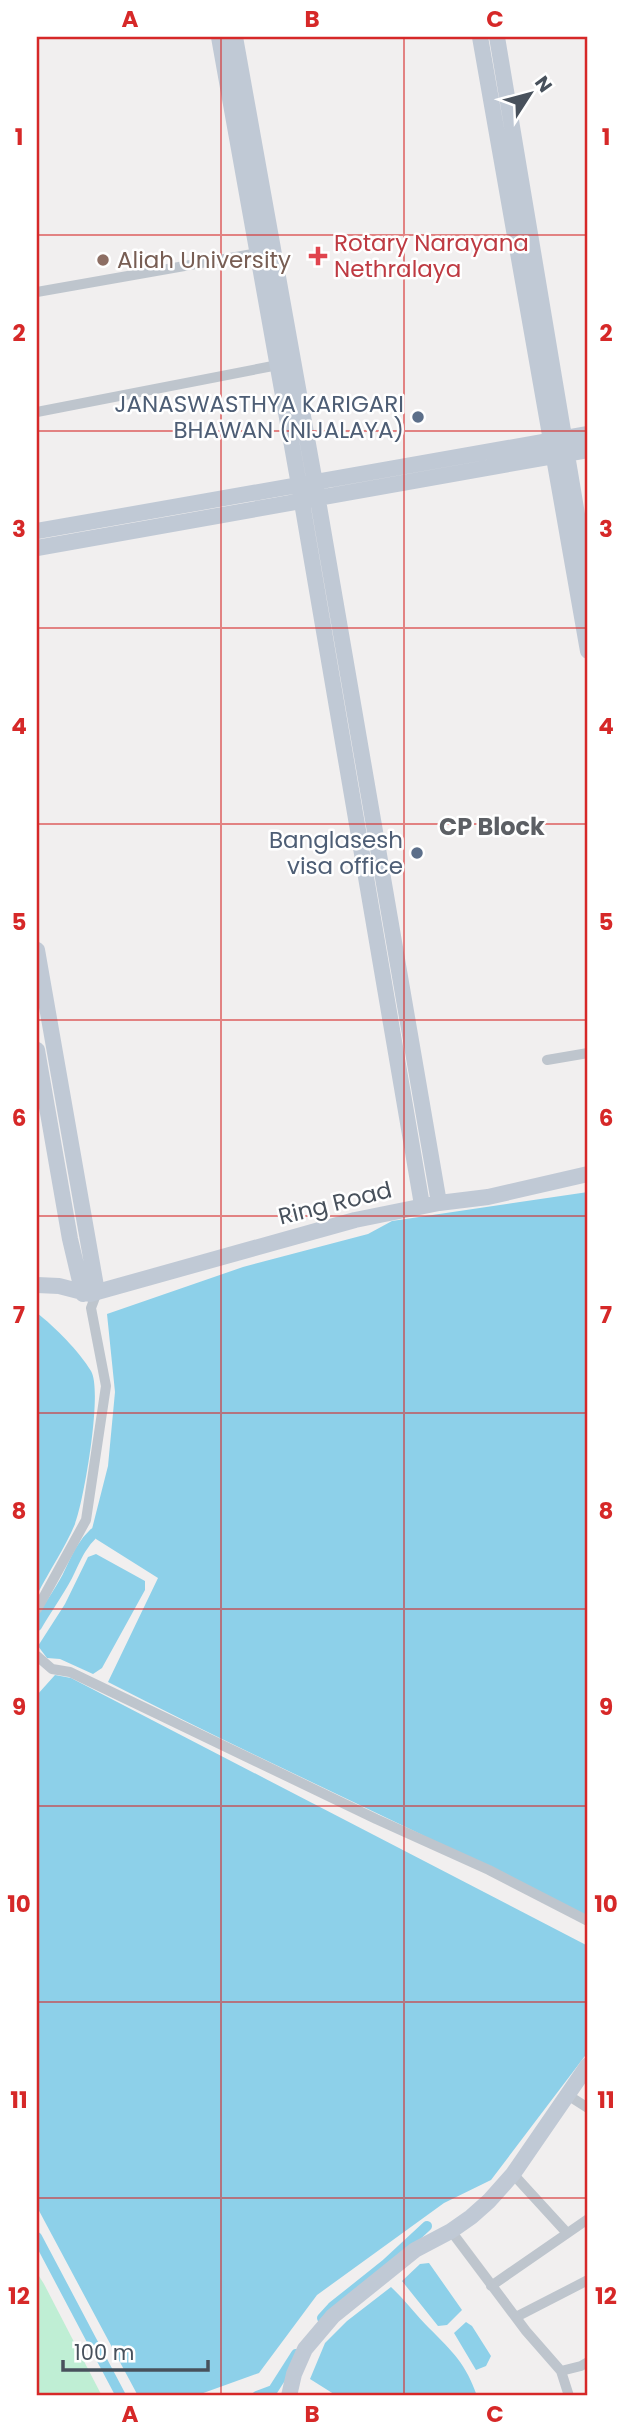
<svg xmlns="http://www.w3.org/2000/svg" width="625" height="2433" font-family="Poppins,sans-serif">
  <style>
    .green { fill: #bfeed4 }
    .water { fill: #8dd0e9 }
    .lines { fill: none; stroke-linecap: round; stroke-linejoin: round }
    .canal { stroke: #8dd0e9; stroke-width: 10 }
    .street { stroke: #bec5cd; stroke-width: 10 }
    .secondary { stroke: #c0c9d5; stroke-width: 16 }
    .grid { fill: none; stroke: #d62828; stroke-width: 2; stroke-opacity: 0.55 }
    .health-dot { fill: #e0444e; stroke: #fff; stroke-width: 2.5 }
    .education-dot { fill: #8d6e63; stroke: #fff; stroke-width: 2.5 }
    .service-dot { fill: #5c6f8a; stroke: #fff; stroke-width: 2.5 }
    .labels { text-anchor: middle; stroke-width: 5; stroke-linejoin: round; paint-order: stroke }
    .health-label { font-size: 23px; fill: #be3a42; stroke: #fff; text-anchor: start }
    .education-label { font-size: 23px; fill: #785e54; stroke: #fff; text-anchor: start }
    .service-label { font-size: 23px; fill: #4e5e75; stroke: #fff; text-anchor: end }
    .street-label { font-size: 23px; fill: #48515c; stroke: #fff }
    .neighbourhood-label { font-size: 24px; font-weight: bold; fill: #5c5f64; stroke: #fff }
    .neatline { fill: none; stroke: #d62828; stroke-width: 2.5 }
    .grid-label { font-size: 23px; text-anchor: middle; font-weight: bold; fill: #d62828 }
  </style>
  <rect width="100%" height="100%" fill="#f1efef"/>
  <path class="green" d="M37 2273 44 2284 102 2396H37Z"/>
  <path class="water" d="M588 1192V1918C430 1835 267 1764 108 1682L158 1578 96 1539 92 1529 108 1466 115 1392 107 1314 243 1267 368 1234 392 1221Z
    M37 1313C55 1327 79 1351 91 1371 103 1391 84 1501 75 1524 65 1548 49 1571 37 1595Z
    M96 1554 145 1581V1590L102 1668 93 1674 60 1659 47 1658 38 1646 65 1604 88 1557Z
    M55 1675 71 1678 588 1946V2052L491 2180 444 2203 317 2295 259 2373 195 2396H151L137 2394 37 2207V1695Z
    M429 2263 462 2310 447 2325 438 2326 402 2281 420 2264Z
    M391 2287C405 2300 416 2315 429 2328 453 2352 466 2364 477 2396H337L310 2379 325 2343 347 2321Z
    M466 2322 472 2326 491 2356 486 2366 476 2370 454 2333Z"/>
  <g class="lines">
    <path class="canal" d="M37 1626C46 1610 58 1594 67 1577 75 1561 80 1546 94 1533
      M37 2237 121 2396
      M322 2318 332 2307 386 2264 427 2226
      M257 2396 273 2390 296 2354"/>
    <path class="street" d="M37 292 258 253
      M37 412 278 365
      M547 1060 588 1053
      M37 1609 86 1520 106 1386 91 1308 97 1292
      M37 1656 52 1669 70 1672 376 1819 489 1870 588 1921
      M566 2094 588 2108
      M513 2174 567 2233
      M451 2231 526 2331 561 2371 581 2366 588 2362
      M491 2286 588 2219
      M516 2317 588 2280
      M561 2371 569 2396"/>
    <path class="secondary" d="M219 37 299 485 422 1205
      M235 37 315 483 439 1203
      M480 37 588 651
      M497 37 588 580
      M37 531 588 434
      M37 548 588 450
      M37 950 97 1292
      M37 1050 70 1239 83 1294
      M37 1285 59 1286 90 1294 355 1220 439 1203 488 1197 588 1174
      M289 2396 294 2374 305 2349 333 2316 415 2250 451 2231 471 2217 489 2201 513 2174 588 2065"/>
  </g>
  <path class="grid" d="M221 37V2396M404 37V2396M37 235H588M37 431H588M37 628H588M37 824H588M37 1020H588M37 1216H588M37 1413H588M37 1609H588M37 1806H588M37 2002H588M37 2198H588"/>
  <path class="health-dot" d="M314.5 245.5h7v7h7v7h-7v7h-7v-7h-7v-7h7z"/>
  <circle class="education-dot" cx="103" cy="260" r="7"/>
  <g class="service-dot">
    <circle cx="418" cy="417" r="7"/>
    <circle cx="417" cy="853" r="7"/>
  </g>
  <g class="labels">
    <g class="health-label">
      <text x="334" y="251">Rotary Narayana<tspan x="334" dy="26">Nethralaya</tspan></text>
    </g>
    <g class="education-label">
      <text x="117" y="268">Aliah University</text>
    </g>
    <g class="service-label">
      <text x="404" y="412">JANASWASTHYA KARIGARI<tspan x="404" dy="26">BHAWAN (NIJALAYA)</tspan></text>
      <text x="403" y="848">Banglasesh<tspan x="403" dy="26">visa office</tspan></text>
    </g>
    <g class="street-label">
      <text transform="translate(335 1203) rotate(-14)" y="8">Ring Road</text>
    </g>
    <g class="neighbourhood-label">
      <text x="492" y="835">CP Block</text>
    </g>
  </g>
  <rect width="625" height="2433" fill="none" stroke="#ffffff" stroke-width="77"/>
  <g transform="translate(530 94) rotate(54)" stroke="#ffffff" stroke-width="5" paint-order="stroke">
  <path d="M0-5L12 26L0 18L-12 26Z" fill="#48515c"/>
  <text y="-10" font-size="19" font-weight="bold" text-anchor="middle" fill="#48515c">N</text>
  </g>
  <path d="M63 2360v10h145v-10" fill="none" stroke="#48515c" stroke-width="3.5"/>
  <text x="74" y="2360" font-size="21" fill="#48515c" stroke="#ffffff" stroke-width="5" paint-order="stroke">100 m</text>
  <rect x="38" y="38" width="548" height="2356" class="neatline"/>
  <g class="grid-label">
    <text x="130" y="27">A</text>
    <text x="312" y="27">B</text>
    <text x="495" y="27">C</text>
    <text x="19" y="145">1</text>
    <text x="606" y="145">1</text>
    <text x="19" y="341">2</text>
    <text x="606" y="341">2</text>
    <text x="19" y="537">3</text>
    <text x="606" y="537">3</text>
    <text x="19" y="734">4</text>
    <text x="606" y="734">4</text>
    <text x="19" y="930">5</text>
    <text x="606" y="930">5</text>
    <text x="19" y="1126">6</text>
    <text x="606" y="1126">6</text>
    <text x="19" y="1323">7</text>
    <text x="606" y="1323">7</text>
    <text x="19" y="1519">8</text>
    <text x="606" y="1519">8</text>
    <text x="19" y="1715">9</text>
    <text x="606" y="1715">9</text>
    <text x="19" y="1912">10</text>
    <text x="606" y="1912">10</text>
    <text x="19" y="2108">11</text>
    <text x="606" y="2108">11</text>
    <text x="19" y="2304">12</text>
    <text x="606" y="2304">12</text>
    <text x="130" y="2422">A</text>
    <text x="312" y="2422">B</text>
    <text x="495" y="2422">C</text>
  </g>
</svg>
